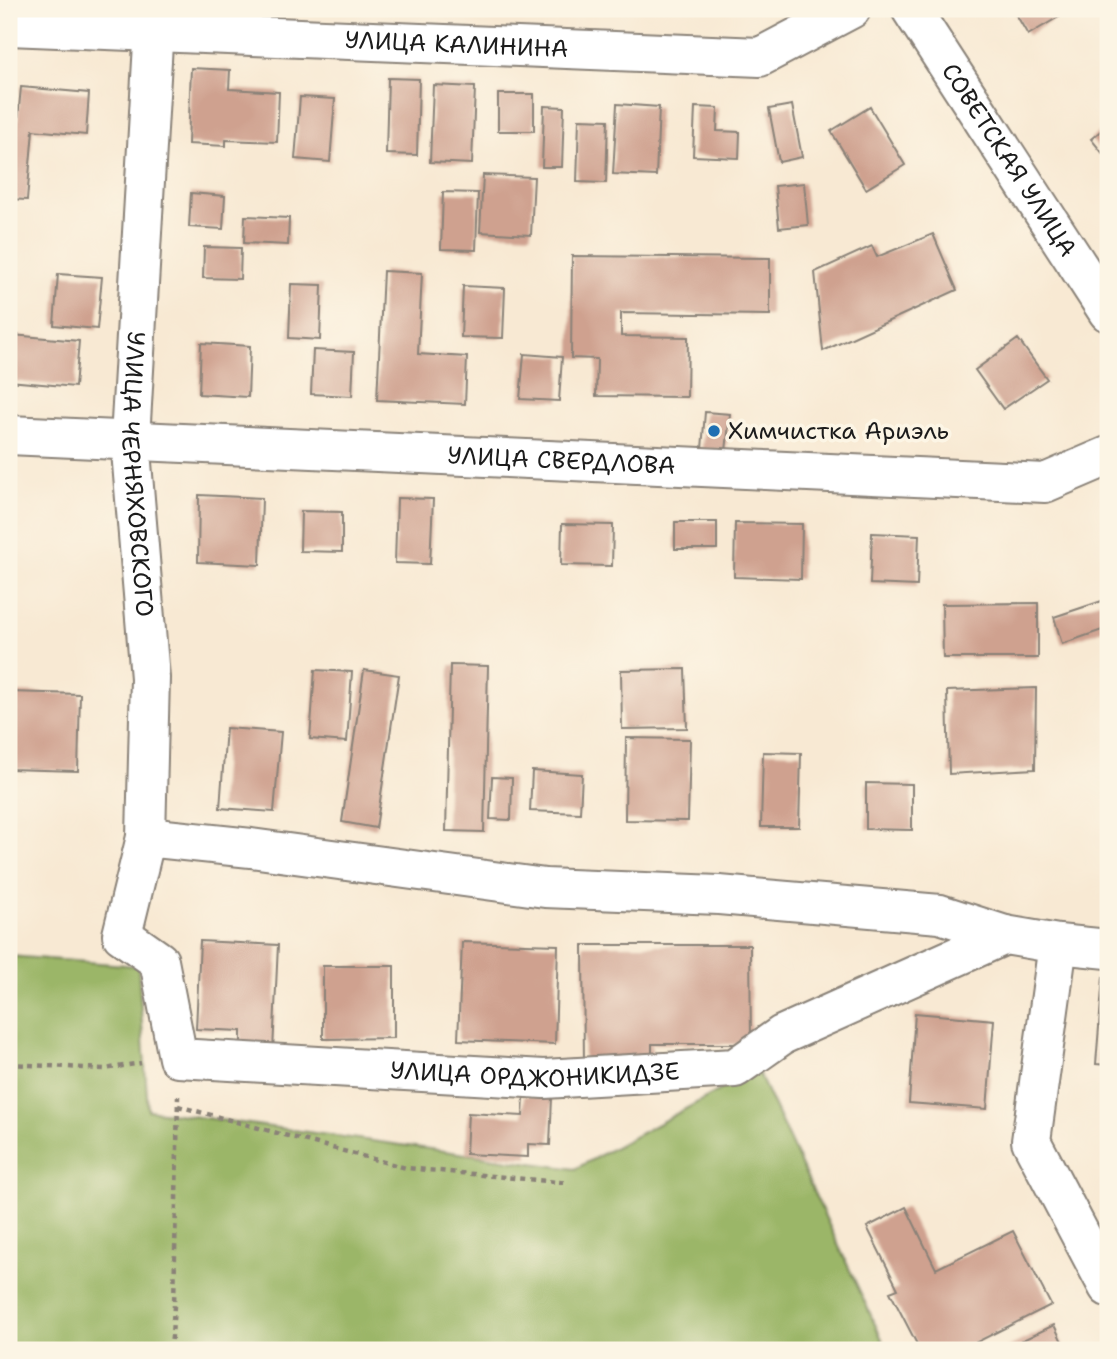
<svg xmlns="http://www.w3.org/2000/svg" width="1117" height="1359" font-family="'Shantell Sans',sans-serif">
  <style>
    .forest { fill: #9bb668; stroke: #5c6942; stroke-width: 2 }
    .building { fill: #cfa18f }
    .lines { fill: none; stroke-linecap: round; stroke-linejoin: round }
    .minor-casing { stroke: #8a8278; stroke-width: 42 }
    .path { stroke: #8a8278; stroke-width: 4.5; stroke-dasharray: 5 5; stroke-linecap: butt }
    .minor { stroke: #fff; stroke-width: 38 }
    .poi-dot { fill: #1f6fb2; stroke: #fcf5e5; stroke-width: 2.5 }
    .labels { text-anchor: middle; stroke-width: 7; stroke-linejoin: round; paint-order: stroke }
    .street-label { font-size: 24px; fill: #1c1c1c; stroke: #fcf5e5 }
    .poi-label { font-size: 24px; fill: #1c1c1c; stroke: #fcf5e5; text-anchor: start }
  </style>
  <rect width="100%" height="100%" fill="#fcf5e5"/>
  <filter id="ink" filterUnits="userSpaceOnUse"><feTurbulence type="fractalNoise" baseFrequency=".0143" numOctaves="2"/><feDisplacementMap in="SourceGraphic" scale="14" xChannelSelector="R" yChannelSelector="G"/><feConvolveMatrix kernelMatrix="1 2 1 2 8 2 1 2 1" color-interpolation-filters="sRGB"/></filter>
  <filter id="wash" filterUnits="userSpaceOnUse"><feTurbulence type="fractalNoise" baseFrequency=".00686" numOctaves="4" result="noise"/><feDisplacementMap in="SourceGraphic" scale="28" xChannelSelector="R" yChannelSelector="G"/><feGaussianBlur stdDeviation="1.57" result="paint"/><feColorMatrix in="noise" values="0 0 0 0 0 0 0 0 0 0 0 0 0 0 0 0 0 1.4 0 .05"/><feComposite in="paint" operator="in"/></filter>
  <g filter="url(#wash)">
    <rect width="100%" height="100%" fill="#f8e9d3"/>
    <path class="forest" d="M9 956 138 966 148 1110 575 1169 757 1070 887 1350H9Z"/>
    <g id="blocks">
      <path class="building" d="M1013 9H1072L1028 35Z
        M191 68 230 70 229 89 279 92 277 142 226 140V146L188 144Z
        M388 78 419 79 417 155 386 154Z
        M433 85 475 87 472 164 430 162Z
        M21 87 89 93 86 135 33 130 27 200 9 199V128L17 129Z
        M498 94H534V131H498Z
        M300 97 335 99 330 162 295 159Z
        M617 104 659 107 656 176 613 174Z
        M792 105 802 157 779 162 769 109Z
        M544 106 564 107 562 167H542Z
        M695 107 718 108 717 131 740 132 739 158 693 156Z
        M870 107 905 165 866 189 831 131Z
        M579 119 608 120 606 183 577 182Z
        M1108 125V160L1091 139Z
        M483 175 534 177 531 235 480 232Z
        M804 183 808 225 779 228 775 186Z
        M443 192 478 193 476 250 441 249Z
        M191 193 225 196 223 229 189 227Z
        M245 216 289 218 288 245 244 243Z
        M933 234 957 290 823 351 815 272 872 246 877 257Z
        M204 247 241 248 240 279 203 278Z
        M572 256 770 258V315L621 313V336L688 337 687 397 596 396 597 359 571 358Z
        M383 271 422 273 418 354 467 357 465 404 377 400Z
        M58 274 102 277 97 329 54 325Z
        M291 284 322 285 320 340 289 338Z
        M463 286 505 288 503 338 461 337Z
        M12 335 79 341 75 387 9 381Z
        M1018 339 1047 379 1003 409 975 370Z
        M201 343 250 346 248 397 199 394Z
        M313 350 354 352 352 396 311 394Z
        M524 354 562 357 559 401 520 399Z
        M705 412 730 414 726 451 702 449Z
        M199 495 262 498 260 565 198 562Z
        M397 498 433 499 430 564 395 563Z
        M301 511 342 512V552L300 551Z
        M675 522H717V549H675Z
        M735 523 802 524 801 579 734 577Z
        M562 524 613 525 612 566 561 565Z
        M872 533 919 535 917 586 870 584Z
        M1108 599V628L1062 644 1054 617Z
        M1038 603V658H943L942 604Z
        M450 665 488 666 484 832 446 831Z
        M685 669 687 728 622 729 621 670Z
        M315 670 352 672 347 742 310 739Z
        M364 670 399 675 376 828 342 822Z
        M1036 688 1035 769 949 774 947 691Z
        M9 692 80 694 78 771 9 769Z
        M226 728 281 732 274 812 220 808Z
        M626 738 690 739 688 821 625 820Z
        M763 752 801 753 799 827H761Z
        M532 771 582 774 580 813 530 811Z
        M492 777 512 778 511 820 490 819Z
        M866 783 912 784V830L866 829Z
        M200 941 278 945 273 1051 241 1050V1031L196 1029Z
        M462 942 558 945 555 1044 458 1040Z
        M583 945H750L751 1044H652V1067H584Z
        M323 966H394V1038L323 1039Z
        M1103 977 1108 978V1065L1096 1064Z
        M915 1013 994 1020 987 1109 909 1103Z
        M524 1096 552 1097 550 1145 528 1144V1157L466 1154 468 1113 523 1116Z
        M906 1207 936 1269 1013 1231 1051 1305 961 1350H920L890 1292 898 1289 867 1227Z
        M1054 1325 1066 1350H1002Z"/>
    </g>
  </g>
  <g filter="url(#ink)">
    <use href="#blocks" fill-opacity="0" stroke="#8a8278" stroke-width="2"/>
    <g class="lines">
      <g class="minor-casing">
        <g id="minor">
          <path id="s1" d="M155 9 130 439 150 678 146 837 122 935 159 961 178 1058 544 1079 735 1068 782 1035 1005 935 1058 944 1108 949"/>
          <path id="s2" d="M911 9 1108 312"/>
          <path id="s3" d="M9 26 760 57 851 9"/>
          <path id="s4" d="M9 435 1045 483 1108 456"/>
          <path d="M146 837 251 848 545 888 719 895 940 914 1005 935"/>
          <path d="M1058 944 1031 1141 1108 1287"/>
        </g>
      </g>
      <path class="path" d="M9 1064 105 1069 141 1063
        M178 1106 406 1168 569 1183
        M171 1350 174 1306 178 1096"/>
      <use href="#minor" class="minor"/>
    </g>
  </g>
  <circle class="poi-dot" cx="714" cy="431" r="7"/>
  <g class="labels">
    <g class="street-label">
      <text dy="8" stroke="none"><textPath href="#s3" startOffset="448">УЛИЦА КАЛИНИНА</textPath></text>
      <text dy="8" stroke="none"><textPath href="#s2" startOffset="180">СОВЕТСКАЯ УЛИЦА</textPath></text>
      <text dy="8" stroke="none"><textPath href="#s4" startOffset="553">УЛИЦА СВЕРДЛОВА</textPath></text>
      <text dy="8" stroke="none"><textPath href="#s1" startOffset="466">УЛИЦА ЧЕРНЯХОВСКОГО</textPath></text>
      <text dy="8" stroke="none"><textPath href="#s1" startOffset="1432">УЛИЦА ОРДЖОНИКИДЗЕ</textPath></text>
    </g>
    <g class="poi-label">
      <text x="728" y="439">Химчистка Ариэль</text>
    </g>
  </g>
  <rect width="1117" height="1359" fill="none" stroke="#fcf5e5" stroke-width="35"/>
</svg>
